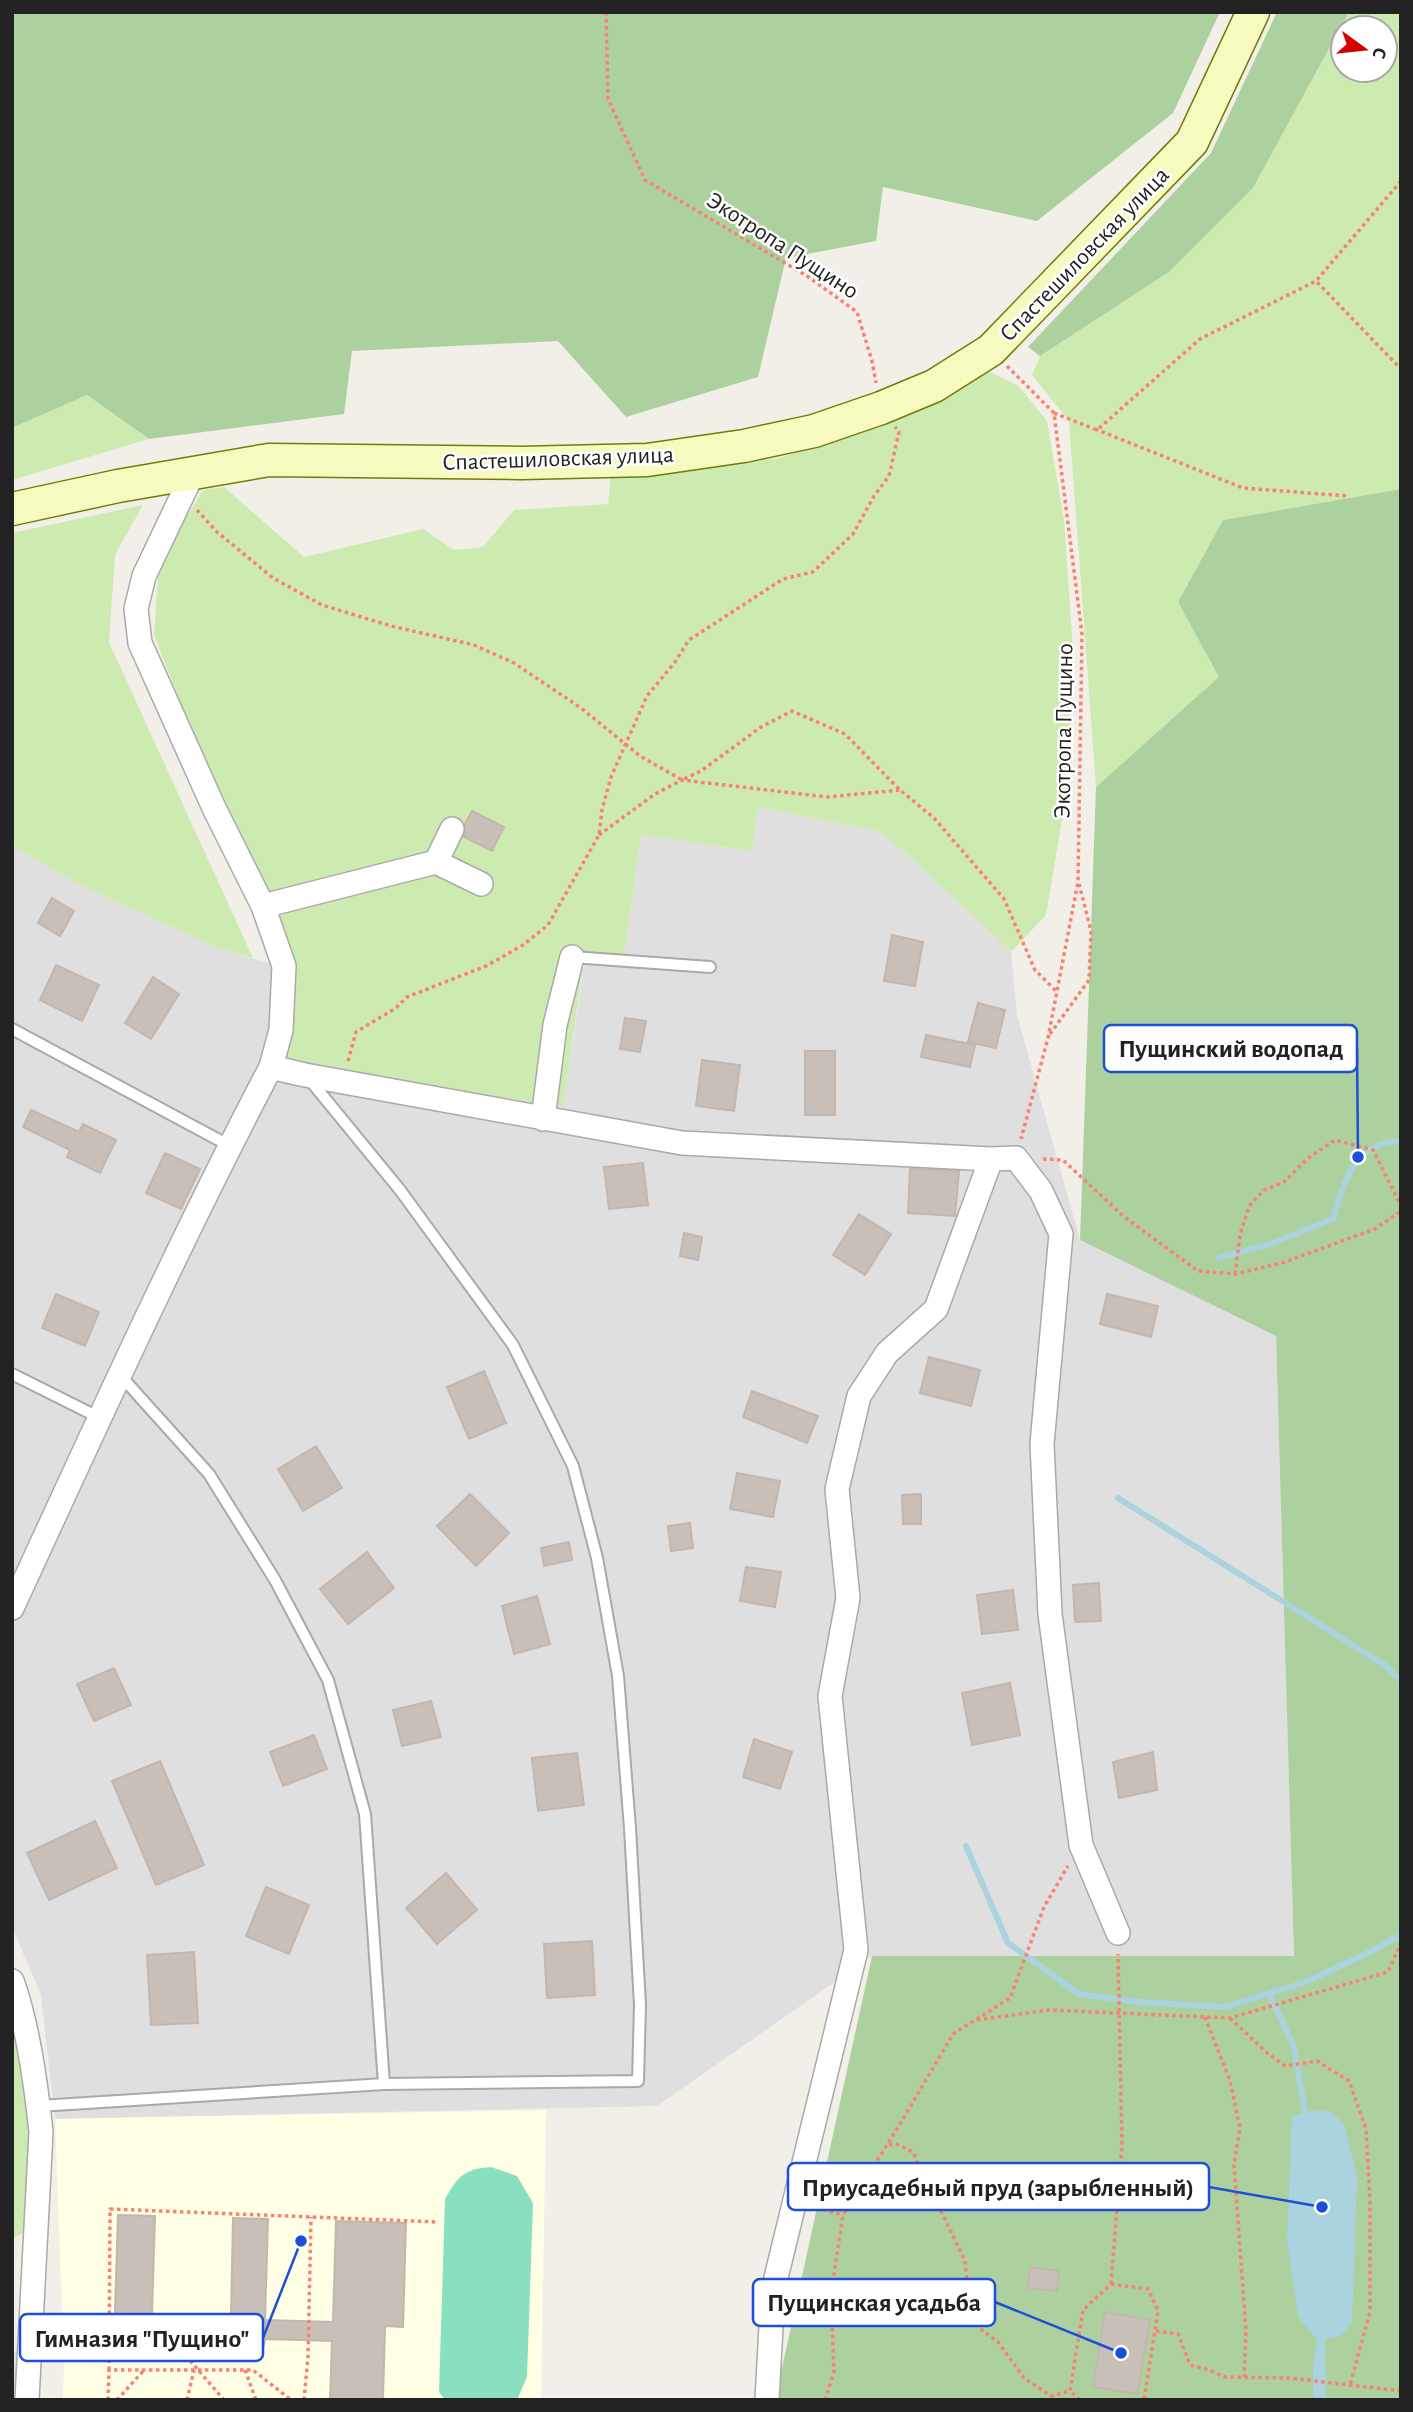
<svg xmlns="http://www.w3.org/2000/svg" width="1413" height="2412" font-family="'Alegreya Sans',sans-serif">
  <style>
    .residential { fill: #e0dfdf }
    .education { fill: #ffffe5 }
    .grass { fill: #cdebb0; fill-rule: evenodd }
    .forest { fill: #add19e }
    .pitch { fill: #88e0be }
    .water { fill: #aad3df }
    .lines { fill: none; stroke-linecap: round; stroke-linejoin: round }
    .stream { stroke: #aad3df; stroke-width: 6 }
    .building { fill: #c7bfb8; stroke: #c4b6ab; stroke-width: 2 }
    .lane-casing { stroke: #a9a9a9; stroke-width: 14 }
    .street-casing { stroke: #a9a9a9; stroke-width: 26 }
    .secondary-casing { stroke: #707d05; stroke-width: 35 }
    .path { stroke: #fa8072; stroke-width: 3.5; stroke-dasharray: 3.5 3.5; stroke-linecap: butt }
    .lane { stroke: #fff; stroke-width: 10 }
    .street { stroke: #fff; stroke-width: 23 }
    .secondary { stroke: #f7fabf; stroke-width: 32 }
    .labels { text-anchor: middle; stroke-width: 5; stroke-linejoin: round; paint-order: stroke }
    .street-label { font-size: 24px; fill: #222; stroke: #fff }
    .leader { fill: none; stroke: #1d4ed8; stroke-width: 2.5 }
    .callout-dot { fill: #1d4ed8; stroke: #fff; stroke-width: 2.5 }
    .callout { fill: #fff; stroke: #1d4ed8; stroke-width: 2.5 }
    .callout-label { font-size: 26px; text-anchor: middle; font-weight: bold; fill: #222 }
  </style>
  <rect width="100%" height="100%" fill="#f2efe9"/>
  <path class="residential" d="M758 807 878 831 908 855 1011 952 1017 1015 1080 1240 1276 1335 1294 1957 872 1956 657 2106 55 2119 41 1995 12 1927V846L82 886 219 949 283 967 563 1107 586 953 624 956 641 835 752 851Z
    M12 2351 22 2356 17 2400H12Z"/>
  <path class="education" d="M546 2110 541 2400H63L64 2363 55 2119Z"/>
  <path class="grass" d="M1349 12H1401V489L1223 520 1178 602 1220 677 1096 787 1069 421 1032 375 1040 356 1169 272 1253 188ZM1343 28H1385V70H1343Z
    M986 370 1019 386 1047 421 1064 520 1074 665 1066 795 1046 915 1011 952 908 855 878 831 758 807 752 851 641 835 624 956 585 954 563 1107 275 1061 283 966 154 635 159 562 203 490 224 487 304 557 423 529 454 550 483 547 514 510 608 504 611 474 776 459 878 428Z
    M87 395 149 439 12 480V428Z
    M143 505 115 555 109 642 253 958 219 949 82 886 12 846V533Z
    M12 2011 32 2128 30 2229 12 2239Z"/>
  <path class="forest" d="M12 12H1220L1173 113 1037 221 883 187 876 241 786 258 758 377 626 417 558 341 352 351 344 414 149 439 87 395 12 428Z
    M1277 12H1349L1253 188 1169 272 1040 356 1028 347 1211 153Z
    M1401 489V2400H775L872 1956H1294L1276 1336 1080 1240 1096 787 1219 677 1178 602 1223 520Z"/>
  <path class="pitch" d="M491 2167 517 2176 533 2203 527 2377 517 2400H445L439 2392 445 2199C458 2176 464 2169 491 2167Z"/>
  <path class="water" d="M1315 2110 1331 2112 1344 2124 1357 2175 1352 2322 1342 2335 1325 2339 1326 2400H1313V2367L1317 2340 1298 2317 1287 2240 1292 2116Z"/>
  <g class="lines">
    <path class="stream" d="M1219 1258 1273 1243 1333 1219C1343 1182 1356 1141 1401 1141
      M1118 1498 1386 1666 1401 1681
      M966 1846 1008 1943 1079 1994 1138 2002 1225 2007 1306 1982 1370 1952 1401 1935
      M1269 1993 1294 2047 1305 2113"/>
  </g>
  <path class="building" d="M472 811 504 827 492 851 464 837 465 824Z
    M52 898 74 911 60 936 38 923Z
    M892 935 923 942 915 986 884 981Z
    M56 965 99 985 82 1021 40 1000Z
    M153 977 179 994 151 1039 125 1023Z
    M978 1003 1005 1010 996 1048 968 1042Z
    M625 1018 646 1021 640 1052 620 1049Z
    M926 1035 975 1045 970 1067 921 1057Z
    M805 1051H835V1115H805Z
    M702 1060 740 1065 734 1111 696 1106Z
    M31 1110 79 1132 83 1124 116 1140 100 1173 67 1157 70 1150 23 1127Z
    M165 1153 200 1169 181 1209 146 1193Z
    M643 1163 648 1205 609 1209 604 1167Z
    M910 1169 959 1171 955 1216 908 1213Z
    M859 1214 891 1234 865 1275 833 1255Z
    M684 1233 702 1237 698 1260 680 1256Z
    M56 1294 99 1312 85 1346 42 1328Z
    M1107 1294 1158 1306 1151 1337 1100 1324Z
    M929 1357 980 1370 971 1406 920 1393Z
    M484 1371 506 1423 469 1439 447 1387Z
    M752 1391 818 1416 807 1443 743 1417Z
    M316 1446 342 1488 303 1511 278 1469Z
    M737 1473 780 1481 773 1517 730 1509Z
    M470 1494 509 1533 476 1566 437 1526Z
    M921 1494V1524H903L902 1495Z
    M690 1523 693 1548 671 1551 668 1526Z
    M569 1542 572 1560 544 1566 541 1548Z
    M367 1552 394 1588 348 1624 320 1589Z
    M746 1567 781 1572 775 1607 740 1601Z
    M1099 1583 1101 1621 1075 1622 1073 1585Z
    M1013 1590 1018 1630 982 1634 977 1595Z
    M537 1596 550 1644 514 1654 502 1606Z
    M114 1668 131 1705 94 1721 77 1684Z
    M1010 1683 1020 1735 972 1745 962 1693Z
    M431 1701 441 1737 402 1746 393 1710Z
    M314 1735 327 1769 283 1786 270 1752Z
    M754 1739 792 1752 780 1789 743 1777Z
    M1153 1752 1157 1790 1119 1798 1113 1762Z
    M577 1753 584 1805 538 1811 532 1758Z
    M160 1761 204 1865 156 1885 112 1781Z
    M95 1821 117 1868 49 1900 27 1853Z
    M446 1873 477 1910 437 1944 406 1908Z
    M266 1887 309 1905 289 1954 246 1936Z
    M592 1941 595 1995 547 1998 544 1944Z
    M194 1952 198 2023 151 2025 147 1955Z
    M118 2215 155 2216 152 2314 231 2316 233 2218 268 2219 265 2320 333 2322 336 2221 406 2223 403 2327 385 2326 383 2400H330L332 2341 265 2339 264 2345 114 2341Z
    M1030 2267 1059 2271 1057 2291 1027 2288Z
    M1105 2312 1150 2320 1137 2394 1093 2387Z"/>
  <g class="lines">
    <g class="lane-casing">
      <path id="lane" d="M572 957 710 967
        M12 1029 230 1146
        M12 1374 100 1418
        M120 1375 209 1474 275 1580 328 1680 365 1814 384 2084
        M39 2106 384 2084 638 2081 640 2005 630 1828 618 1676 597 1558 573 1466 513 1345 400 1190 309 1079"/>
    </g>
    <g class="street-casing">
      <path id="street" d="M193 473 144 576 136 609 140 643 214 808 263 906 284 966 281 1030 271 1067
        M436 862 481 884
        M263 906 436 862 452 829
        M543 1119 555 1025 572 957
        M12 1608C96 1426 178 1244 271 1067L305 1075 682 1143 991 1159 1016 1158 1041 1191 1061 1234 1042 1444 1050 1614 1081 1845 1118 1933
        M12 1981C28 2025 36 2084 41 2132L27 2400
        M767 2400 773 2290 856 1950 830 1696 848 1598 837 1489 859 1396 887 1353 936 1309 991 1159"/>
    </g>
    <g class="secondary-casing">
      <path id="secondary" d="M12 509 118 486 269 460 521 463 647 460 744 446 814 431 881 408 934 386 991 350 1192 142 1253 12"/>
    </g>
    <path class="path" d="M606 12 608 99 645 180 807 276 857 312 872 361 876 383
      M1401 181 1316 281 1401 369
      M1007 366 1054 413 1082 634 1078 882 1048 1038 1021 1139
      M1054 413 1097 430 1200 339 1316 281
      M1095 429 1243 488 1348 496
      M197 510 217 532 273 578 322 605 391 626 474 645 514 663 581 708 640 756 682 780 701 771 761 727 792 711 845 734 900 790 934 818 1004 899 1035 970 1056 991
      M599 835 655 794 682 780 827 797 900 790
      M1050 1034 1089 980 1091 931 1079 884
      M348 1061 356 1032 396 1008 407 997 486 966 523 945 548 925 599 835 602 810 611 777 647 696 675 662 689 640 783 579 813 572 853 534 874 496 889 476 899 432 895 427
      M1043 1159 1063 1160 1123 1216 1198 1271 1235 1274 1282 1263 1375 1229 1401 1211
      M1235 1274 1240 1235 1249 1206 1264 1190 1284 1182 1307 1159 1335 1140 1373 1150 1401 1206
      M1205 2017 1230 2081 1240 2128 1234 2165 1246 2331 1244 2377
      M1230 2018 1266 2052 1285 2066 1317 2061 1349 2081 1366 2129 1370 2200V2312L1350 2385
      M977 2020 1049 2010 1230 2018 1388 1972 1401 1943
      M889 2145 896 2144 913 2152 933 2199 943 2215 965 2261 969 2302 976 2314 982 2330 998 2342 1024 2378 1051 2396 1070 2391
      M816 2208 843 2215
      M1111 2284 1122 2145 1118 1954
      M1111 2284 1148 2289 1158 2311 1144 2400
      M1156 2331 1178 2334 1190 2365 1206 2369 1225 2377 1290 2378 1401 2391
      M181 2350 224 2400
      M109 2370 110 2209 438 2222
      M245 2370 256 2400
      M108 2400 109 2370H253L291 2400
      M117 2400 144 2370
      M187 2400 194 2370
      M304 2400 308 2357 311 2217
      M825 2400 834 2372 831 2295 843 2215 900 2124 953 2034 1010 1998 1044 1907 1068 1866
      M1080 2400 1070 2391 1083 2310 1111 2284"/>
    <use href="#lane" class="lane"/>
    <use href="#street" class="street"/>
    <use href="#secondary" class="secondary"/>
  </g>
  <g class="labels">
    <g class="street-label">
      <text transform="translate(783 245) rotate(33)" y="8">Экотропа Пущино</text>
      <text transform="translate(1084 254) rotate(-46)" y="8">Спастешиловская улица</text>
      <text transform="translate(558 458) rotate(-2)" y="8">Спастешиловская улица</text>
      <text transform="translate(1063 731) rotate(-89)" y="8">Экотропа Пущино</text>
    </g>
  </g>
  <path class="leader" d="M1358 1157L1357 1048M1322 2207L1209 2187M1121 2353L995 2302M301 2241L263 2338"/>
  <g class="callout-dot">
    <circle cx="1358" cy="1157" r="7"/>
    <circle cx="1322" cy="2207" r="7"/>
    <circle cx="1121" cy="2353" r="7"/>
    <circle cx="301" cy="2241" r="7"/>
  </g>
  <g class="callout">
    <rect x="1104" y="1025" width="253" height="47" rx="7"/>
    <rect x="788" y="2163" width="421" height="47" rx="7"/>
    <rect x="753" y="2279" width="242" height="47" rx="7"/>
    <rect x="20" y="2314" width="243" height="47" rx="7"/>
  </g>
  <g class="callout-label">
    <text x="1231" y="1057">Пущинский водопад</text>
    <text x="998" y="2196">Приусадебный пруд (зарыбленный)</text>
    <text x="874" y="2311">Пущинская усадьба</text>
    <text x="142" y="2347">Гимназия "Пущино"</text>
  </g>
  <rect width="1413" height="2412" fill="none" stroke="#222222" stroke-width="28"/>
  <g transform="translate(1364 49) rotate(105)"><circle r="33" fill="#ffffff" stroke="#a7a7a7" stroke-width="2"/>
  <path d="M0-5L12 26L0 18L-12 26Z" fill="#d40000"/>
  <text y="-10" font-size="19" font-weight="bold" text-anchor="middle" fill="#222222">С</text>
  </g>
</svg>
